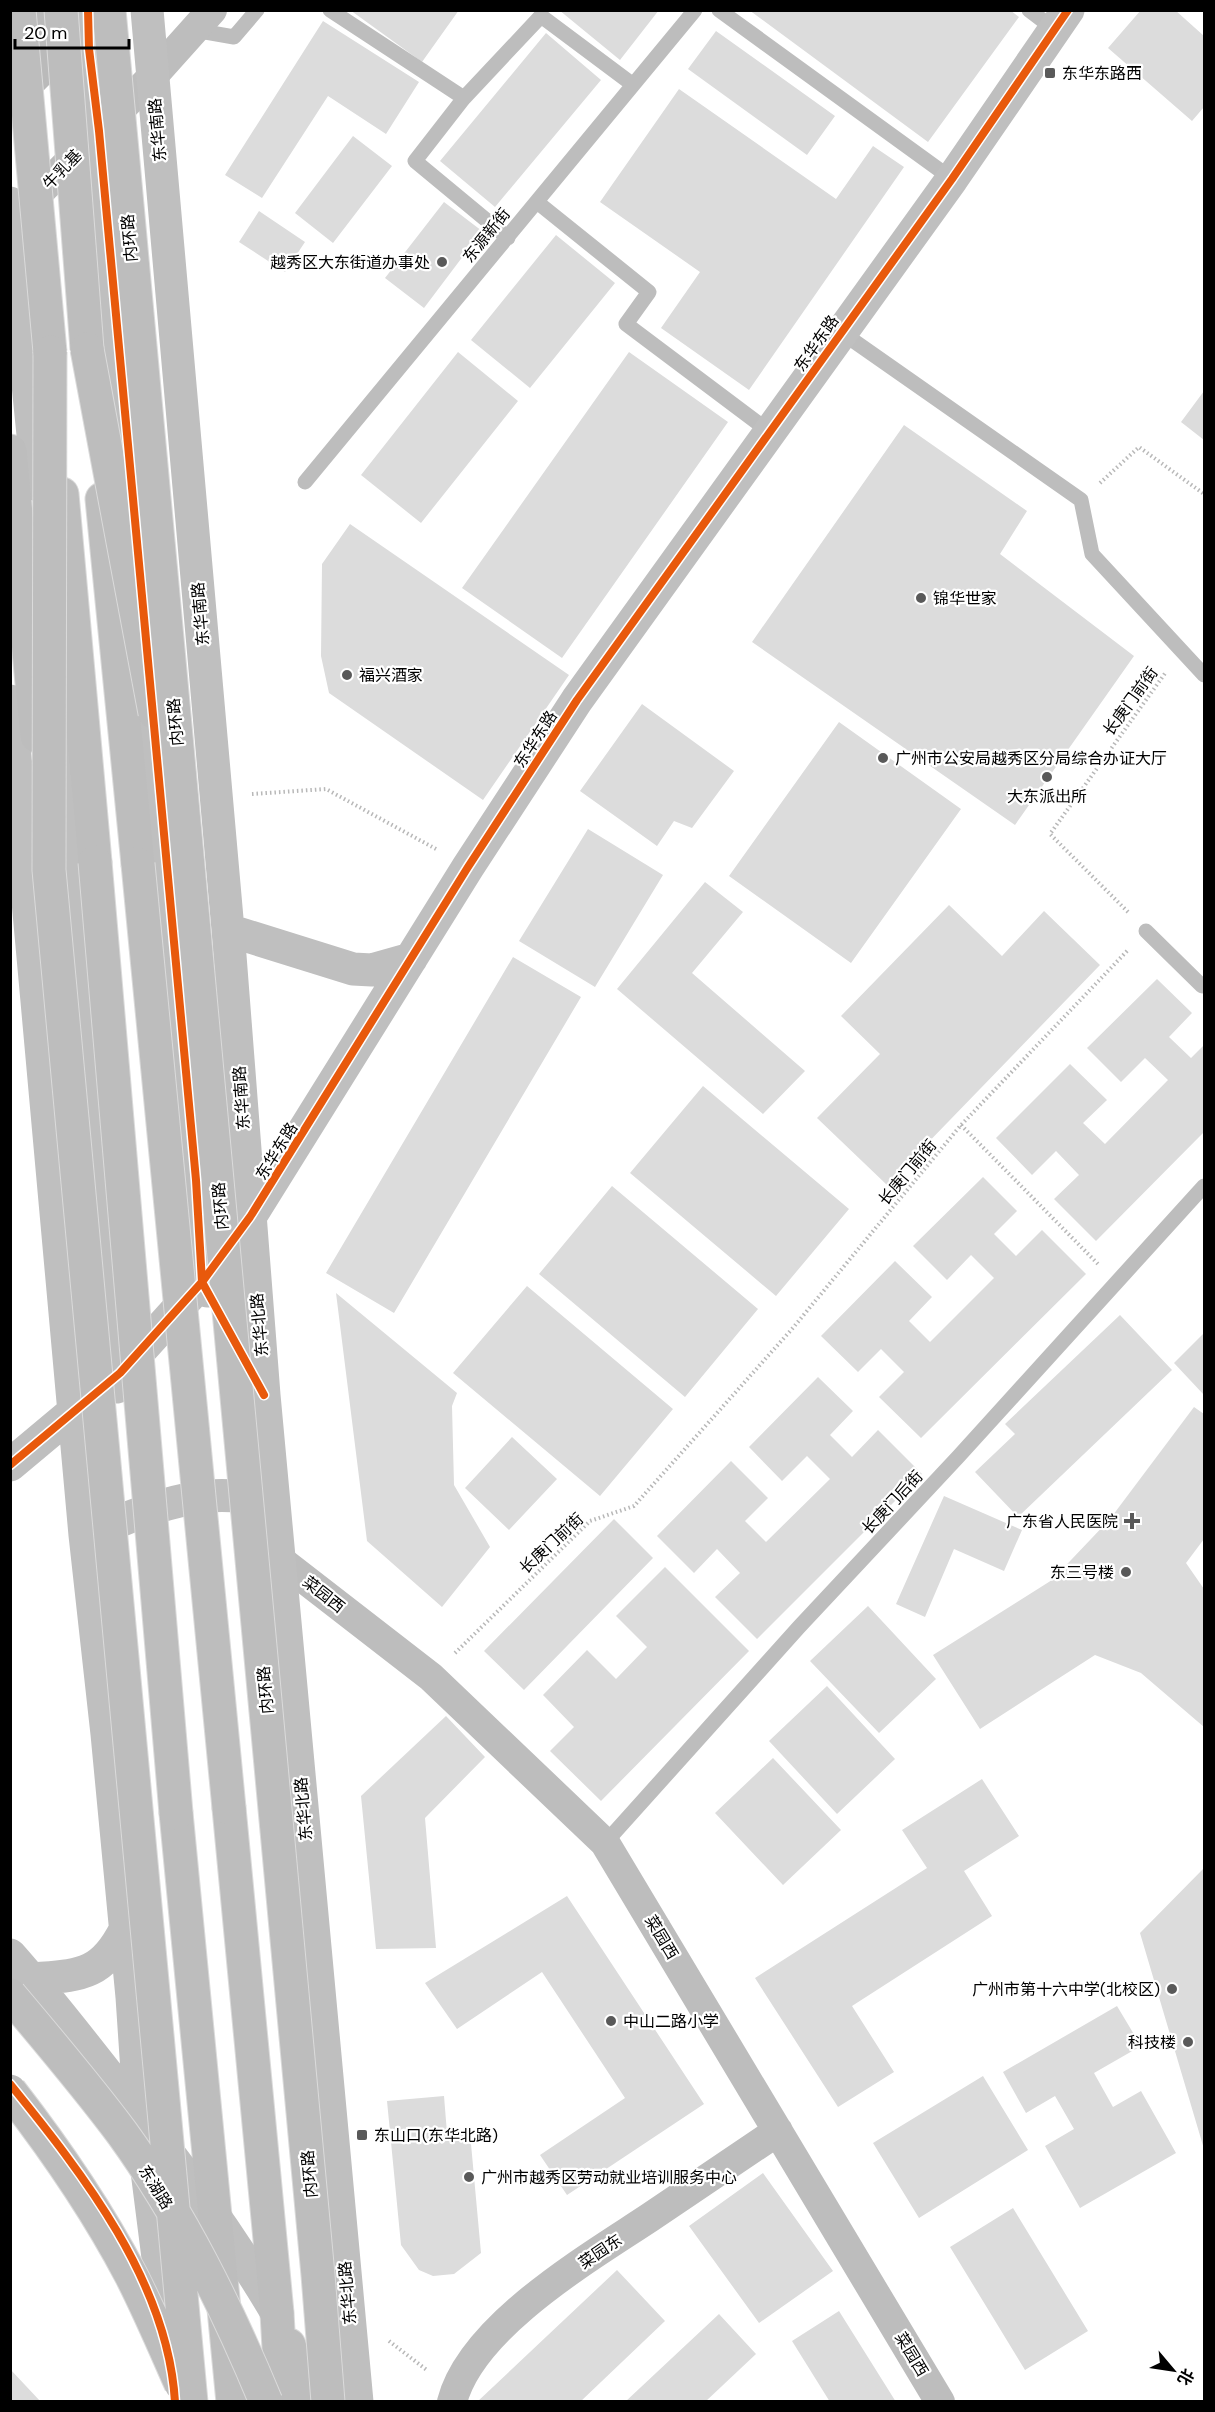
<svg xmlns="http://www.w3.org/2000/svg" width="1215" height="2412" font-family="'DM Sans','Noto Sans SC',sans-serif">
  <style>
    .lines { fill: none; stroke-linecap: round; stroke-linejoin: round }
    .river { stroke: #bababa; stroke-width: 68 }
    .building { fill: #dcdcdc }
    .primary-casing { stroke: #dbdbdb; stroke-width: 35 }
    .highway-casing { stroke: #dbdbdb; stroke-width: 35 }
    .path { stroke: #b8b8b8; stroke-width: 4; stroke-dasharray: 1.5 3; stroke-linecap: butt }
    .lane { stroke: #bdbdbd; stroke-width: 15 }
    .street { stroke: #bdbdbd; stroke-width: 30 }
    .secondary { stroke: #bfbfbf; stroke-width: 33 }
    .primary { stroke: #bdbdbd; stroke-width: 33 }
    .highway { stroke: #bdbdbd; stroke-width: 33 }
    .primary-bridge-casing { stroke: #dbdbdb; stroke-width: 35; stroke-linecap: butt }
    .highway-bridge-casing { stroke: #dbdbdb; stroke-width: 35; stroke-linecap: butt }
    .primary-bridge { stroke: #bdbdbd; stroke-width: 33 }
    .highway-bridge { stroke: #bdbdbd; stroke-width: 33 }
    .cycleway-casing { stroke: #fff; stroke-width: 11 }
    .cycleway { stroke: #e8590c; stroke-width: 8 }
    .poi-dot { fill: #595959; stroke: #fff; stroke-width: 2 }
    .labels { text-anchor: middle; stroke-width: 4.5; stroke-linejoin: round; paint-order: stroke }
    .poi-label { font-size: 16px; fill: #000; stroke: #fff; text-anchor: start }
    .street-label { font-size: 16px; fill: #000; stroke: #fff }
  </style>
  <rect width="100%" height="100%" fill="#fff"/>
  <g class="lines">
    <path class="river" d="M10 76 76 10"/>
  </g>
  <path class="building" d="M350 10H459L422 62Z
    M559 10H659L620 60Z
    M749 10H1010L1019 17 928 142Z
    M1141 10H1175L1204 36V107L1192 121 1108 48Z
    M323 21 419 82 386 134 328 96 262 198 225 175Z
    M716 31 835 116 807 155 688 69Z
    M546 33 601 80 495 207 440 161Z
    M679 89 836 199 873 146 904 167 749 390 661 328 700 272 600 202Z
    M353 136 392 166 333 243 295 213Z
    M444 202 482 231 424 308 385 278Z
    M259 211 305 242 285 272 239 242Z
    M556 235 615 283 530 388 471 340Z
    M458 352 518 401 421 523 361 475Z
    M629 352 728 422 562 658 462 588Z
    M1204 391V440L1181 422Z
    M904 425 1027 511 1000 554 1134 656 1015 825 752 642Z
    M350 524 569 675 483 800 329 693 321 656 322 564Z
    M642 704 734 771 692 828 674 821 657 846 580 791Z
    M839 722 961 809 851 963 729 876Z
    M588 829 663 875 595 987 519 941Z
    M705 882 743 912 692 973 805 1071 763 1114 617 989Z
    M949 905 1002 956 1044 911 1100 965 887 1185 817 1118 880 1054 841 1016Z
    M513 957 581 997 394 1313 326 1273Z
    M1157 979 1192 1013 1169 1037 1191 1058 1204 1045V1132L1096 1241 1054 1199 1079 1175 1056 1151 1032 1175 996 1138 1070 1064 1107 1100 1083 1123 1105 1144 1168 1080 1145 1058 1121 1082 1087 1048Z
    M703 1086 849 1209 776 1296 630 1173Z
    M983 1177 1017 1211 994 1234 1016 1256 1042 1230 1086 1274 921 1438 879 1397 904 1372 881 1349 858 1372 821 1336 895 1261 932 1297 909 1321 930 1342 994 1278 971 1255 947 1280 913 1246Z
    M612 1186 758 1309 685 1397 539 1274Z
    M527 1286 673 1409 600 1496 453 1373Z
    M336 1293 457 1393 452 1406 454 1485 490 1547 442 1607 367 1541Z
    M1120 1315 1172 1370 1018 1517 975 1472 1015 1434 1005 1424Z
    M1204 1333V1395L1174 1363Z
    M818 1377 853 1411 830 1435 852 1457 878 1430 922 1474 757 1639 715 1597 740 1573 717 1549 694 1573 657 1536 731 1461 768 1498 745 1521 766 1542 830 1479 807 1456 782 1481 749 1447Z
    M1194 1407 1204 1414V1539L1186 1563 1204 1589V1727L1141 1673 1095 1655 980 1729 933 1655 1052 1580 1110 1519Z
    M512 1437 557 1479 509 1530 465 1488Z
    M944 1496 1022 1530 1004 1571 954 1549 925 1617 896 1604Z
    M614 1519 653 1558 524 1690 484 1651Z
    M665 1567 749 1651 601 1801 550 1751 574 1727 543 1695 587 1650 616 1679 647 1647 616 1616Z
    M868 1606 936 1679 879 1733 810 1661Z
    M827 1686 895 1759 837 1814 769 1741Z
    M446 1716 485 1757 425 1818 436 1948 376 1949 361 1796Z
    M773 1758 841 1830 783 1885 715 1813Z
    M982 1779 1019 1836 964 1871 992 1916 852 2006 894 2072 838 2107 755 1978 927 1868 902 1830Z
    M1204 1868V2149L1140 1933Z
    M567 1896 704 2104 567 2195 540 2155 625 2098 542 1972 457 2029 425 1983Z
    M1117 2006 1141 2046 1094 2073 1113 2107 1141 2091 1176 2153 1080 2208 1045 2146 1074 2129 1055 2096 1026 2113 1003 2072Z
    M983 2076 1028 2150 919 2218 873 2143Z
    M444 2096 447 2133H470L481 2253 454 2274 433 2276 419 2270 401 2245 387 2101Z
    M763 2173 833 2271 759 2323 689 2226Z
    M1013 2208 1088 2331 1025 2370 950 2247Z
    M617 2270 665 2321 580 2402H477Z
    M839 2311 896 2402H830L792 2341Z
    M719 2314 756 2354 705 2402H625Z
    M10 2369 41 2402H10Z"/>
  <g class="lines">
    <g class="primary-casing">
      <path id="primary" d="M62 494 95 862
        M102 499 138 864
        M229 1808 277 2313 282 2402
        M176 1813 233 2402
        M289 2345 310 2402"/>
    </g>
    <g class="highway-casing">
      <path id="highway" d="M10 451 37 736"/>
    </g>
    <path class="path" d="M1100 483 1139 447 1204 494
      M252 794 326 789 436 849
      M1128 912 1050 834 1166 672
      M961 1125 1098 1264
      M455 1653 590 1521 634 1506 792 1329 961 1125 1128 950
      M389 2341 428 2371"/>
    <path class="lane" d="M330 10 464 98 541 16 632 84
      M719 10 952 179
      M1029 10 1054 29
      M194 30 234 37 257 10
      M464 98 415 161 508 238
      M537 202 649 292 626 324 770 432
      M841 332 1081 500 1092 554 1204 675
      M305 482 695 10
      M1146 931 1202 986
      M605 1843 799 1627 958 1457 1204 1186"/>
    <path class="street" d="M23 209 152 77 212 10
      M280 1560 431 1677 605 1843 940 2402
      M452 2402C471 2327 587 2259 649 2218 692 2189 735 2160 778 2131"/>
    <path class="secondary" d="M88 10 89 49 99 131 136 545
      M147 10 228 930 264 1395 357 2402
      M10 203 38 485
      M150 686 196 1180 202 1282 207 1291
      M10 701 85 1535 107 1734 132 1997 140 2116 170 2352
      M61 725 120 1373 117 1387
      M228 930 353 969 372 970 411 959
      M10 1465 120 1373 202 1282 250 1217 468 867 577 700 952 179 1068 10
      M85 1535C140 1513 214 1477 273 1507
      M10 1955C50 2000 86 2047 122 2093 178 2164 231 2235 277 2313
      M31 1979C79 1975 101 1977 125 1930"/>
    <use href="#primary" class="primary"/>
    <use href="#highway" class="highway"/>
    <g class="primary-bridge-casing">
      <path id="primary-bridge" d="M19 10 50 352
        M61 10 87 349
        M95 862 176 1813
        M138 864 229 1808"/>
    </g>
    <g class="highway-bridge-casing">
      <path id="highway-bridge" d="M109 10 318 2275 328 2402
        M87 349 155 713
        M50 352 49 870 191 2402
        M10 1995C48 2040 87 2086 122 2133 182 2216 227 2308 266 2402
        M10 2091C55 2149 97 2210 131 2275 149 2310 165 2348 181 2384"/>
    </g>
    <use href="#primary-bridge" class="primary-bridge"/>
    <use href="#highway-bridge" class="highway-bridge"/>
    <g class="cycleway-casing">
      <path id="cycleway" d="M88 10 89 49 99 131 196 1180 202 1282 264 1395
        M10 1465 120 1373 202 1282 250 1217 468 867 577 700 952 179 1068 10
        M10 2084C83 2174 168 2282 175 2402"/>
    </g>
    <use href="#cycleway" class="cycleway"/>
  </g>
  <g class="poi-dot">
    <rect x="1044" y="67" width="12" height="12" rx="3"/>
    <circle cx="442" cy="262" r="6"/>
    <circle cx="921" cy="598" r="6"/>
    <circle cx="347" cy="675" r="6"/>
    <circle cx="883" cy="758" r="6"/>
    <circle cx="1047" cy="777" r="6"/>
    <path d="M1129 1512h6v6h6v6h-6v6h-6v-6h-6v-6h6z"/>
    <circle cx="1126" cy="1572" r="6"/>
    <circle cx="1172" cy="1989" r="6"/>
    <circle cx="611" cy="2021" r="6"/>
    <circle cx="1188" cy="2042" r="6"/>
    <rect x="356" y="2129" width="12" height="12" rx="3"/>
    <circle cx="469" cy="2177" r="6"/>
  </g>
  <g class="labels">
    <g class="poi-label">
      <text x="1062" y="79">东华东路西</text>
      <text x="430" y="268" text-anchor="end">越秀区大东街道办事处</text>
      <text x="933" y="604">锦华世家</text>
      <text x="359" y="681">福兴酒家</text>
      <text x="895" y="764">广州市公安局越秀区分局综合办证大厅</text>
      <text x="1047" y="802" text-anchor="middle">大东派出所</text>
      <text x="1118" y="1527" text-anchor="end">广东省人民医院</text>
      <text x="1114" y="1578" text-anchor="end">东三号楼</text>
      <text x="1160" y="1995" text-anchor="end">广州市第十六中学(北校区)</text>
      <text x="623" y="2027">中山二路小学</text>
      <text x="1176" y="2048" text-anchor="end">科技楼</text>
      <text x="374" y="2141">东山口(东华北路)</text>
      <text x="481" y="2183">广州市越秀区劳动就业培训服务中心</text>
    </g>
    <g class="street-label">
      <text transform="translate(157 130) rotate(-95)" y="6">东华南路</text>
      <text transform="translate(62 169) rotate(-46)" y="6">牛乳基</text>
      <text transform="translate(486 235) rotate(-51)" y="6">东源新街</text>
      <text transform="translate(129 238) rotate(-95)" y="6">内环路</text>
      <text transform="translate(816 343) rotate(-55)" y="6">东华东路</text>
      <text transform="translate(200 614) rotate(-95)" y="6">东华南路</text>
      <text transform="translate(1130 701) rotate(-54)" y="6">长庚门前街</text>
      <text transform="translate(175 722) rotate(-95)" y="6">内环路</text>
      <text transform="translate(535 739) rotate(-57)" y="6">东华东路</text>
      <text transform="translate(241 1098) rotate(-94)" y="6">东华南路</text>
      <text transform="translate(276 1151) rotate(-58)" y="6">东华东路</text>
      <text transform="translate(907 1172) rotate(-50)" y="6">长庚门前街</text>
      <text transform="translate(220 1206) rotate(-95)" y="6">内环路</text>
      <text transform="translate(259 1325) rotate(-95)" y="6">东华北路</text>
      <text transform="translate(892 1502) rotate(-47)" y="6">长庚门后街</text>
      <text transform="translate(551 1543) rotate(-43)" y="6">长庚门前街</text>
      <text transform="translate(324 1594) rotate(38)" y="6">菜园西</text>
      <text transform="translate(265 1690) rotate(-95)" y="6">内环路</text>
      <text transform="translate(303 1809) rotate(-95)" y="6">东华北路</text>
      <text transform="translate(662 1937) rotate(59)" y="6">菜园西</text>
      <text transform="translate(309 2174) rotate(-95)" y="6">内环路</text>
      <text transform="translate(156 2187) rotate(58)" y="6">东湖路</text>
      <text transform="translate(600 2251) rotate(-34)" y="6">菜园东</text>
      <text transform="translate(347 2293) rotate(-95)" y="6">东华北路</text>
      <text transform="translate(912 2354) rotate(59)" y="6">菜园西</text>
    </g>
  </g>
  <rect width="1215" height="2412" fill="none" stroke="#000000" stroke-width="24"/>
  <g transform="translate(1173 2370) rotate(119)" stroke="#ffffff" stroke-width="4.5" paint-order="stroke">
  <path d="M0-4.5L10 22L0 15L-10 22Z" fill="#000000"/>
  <text y="-9" font-size="16" font-weight="bold" text-anchor="middle" fill="#000000">北</text>
  </g>
  <path d="M15 39v9h114v-9" fill="none" stroke="#000000" stroke-width="3"/>
  <text x="24" y="39" font-size="18" fill="#000000" stroke="#ffffff" stroke-width="4.5" paint-order="stroke">20 m</text>
</svg>
